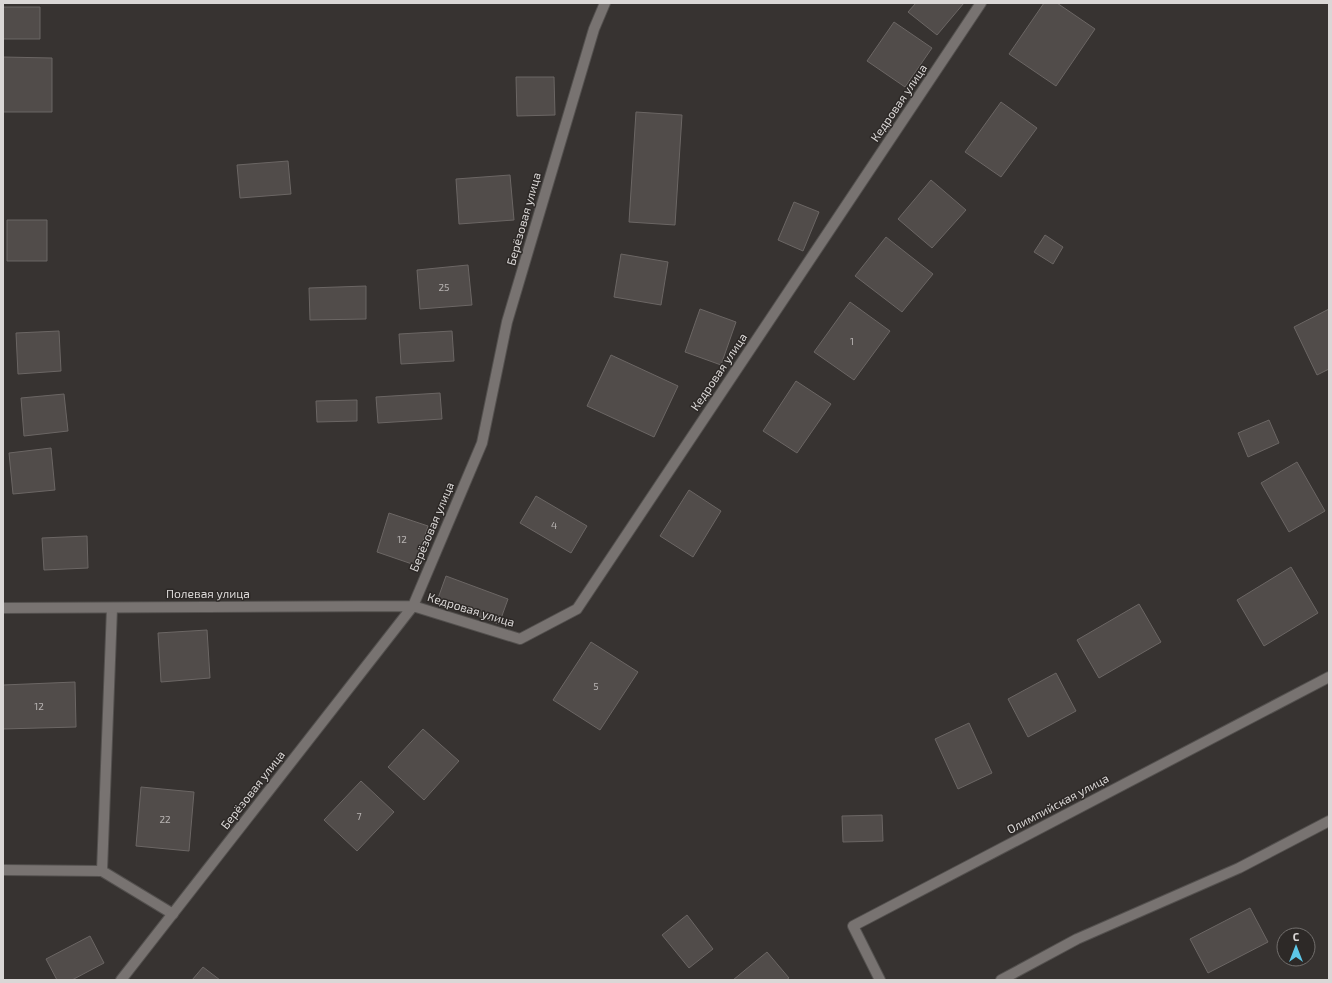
<svg xmlns="http://www.w3.org/2000/svg" width="1332" height="983" font-family="'Exo 2',sans-serif">
  <style>
    .building { fill: #514c4a; stroke: #6b6664 }
    .lines { fill: none; stroke-linecap: round; stroke-linejoin: round }
    .service-casing { stroke: #53504e; stroke-width: 12 }
    .minor-casing { stroke: #53504e; stroke-width: 12 }
    .service { stroke: #787371; stroke-width: 10 }
    .minor { stroke: #787371; stroke-width: 10 }
    .labels { text-anchor: middle; stroke-width: 3; stroke-linejoin: round; paint-order: stroke }
    .number-label { font-size: 10px; fill: #b8b4b3 }
    .street-label { font-size: 12px; fill: #dad7d6; stroke: #2d2927 }
  </style>
  <rect width="100%" height="100%" fill="#373331"/>
  <path class="building" d="M916 3H964L937 35 908 12Z
    M1044 3H1057L1095 29 1056 86 1009 54Z
    M3 7H40V39H3Z
    M894 22 932 48 905 87 867 61Z
    M3 57 52 58V112H3Z
    M516 77H554L555 115 517 116Z
    M1001 102 1037 128 1001 177 965 152Z
    M636 112 682 115 675 225 629 222Z
    M288 161 291 194 240 198 237 165Z
    M510 175 514 220 459 224 456 179Z
    M931 180 966 210 932 248 898 219Z
    M794 202 819 212 803 251 778 240Z
    M7 220H47V261H7Z
    M1045 235 1063 247 1053 264 1034 252Z
    M886 237 933 274 902 312 855 276Z
    M621 254 668 262 661 305 614 297Z
    M468 265 472 305 420 309 417 270Z
    M366 286V319L310 320 309 288Z
    M850 302 890 331 854 380 814 352Z
    M700 309 736 322 721 365 685 352Z
    M1329 309V369L1317 375 1294 327Z
    M59 331 61 371 18 374 16 333Z
    M452 331 454 361 401 364 399 334Z
    M611 355 678 386 654 437 587 406Z
    M796 381 831 404 797 453 763 431Z
    M440 393 442 419 378 423 376 397Z
    M64 394 68 431 24 436 21 398Z
    M357 400V421L317 422 316 401Z
    M1269 420 1279 443 1248 457 1238 433Z
    M51 448 55 490 13 494 9 453Z
    M1297 462 1325 511 1289 532 1261 483Z
    M689 490 721 511 693 557 660 536Z
    M536 496 587 526 571 553 520 523Z
    M389 513 428 526 415 565 377 552Z
    M87 536 88 568 44 570 42 538Z
    M1291 567 1318 613 1264 646 1237 600Z
    M446 576 508 599 499 624 437 601Z
    M1139 604 1161 642 1099 678 1077 640Z
    M207 630 210 678 161 682 158 633Z
    M591 642 638 672 600 730 553 700Z
    M1056 673 1076 711 1028 737 1008 699Z
    M75 682 76 727 3 729V685Z
    M969 723 992 773 958 789 935 739Z
    M423 729 459 761 424 800 388 767Z
    M361 781 394 812 357 851 324 820Z
    M141 787 194 792 189 851 136 846Z
    M882 815 883 841 843 842 842 816Z
    M1250 908 1268 942 1208 973 1190 939Z
    M687 915 713 949 689 968 662 935Z
    M90 936 104 963 72 980H57L46 959Z
    M767 952 789 978 786 980H733Z
    M203 967 220 980H192Z"/>
  <g class="lines">
    <g class="service-casing">
      <path id="service" d="M112 608 102 871 173 914
        M3 870 102 871
        M1001 980 1077 939 1239 868 1329 821"/>
    </g>
    <g class="minor-casing">
      <path id="minor" d="M3 608 413 606 520 639 577 609 981 3
        M121 980 413 606 482 443 507 322 594 29 605 3
        M880 980 853 926 1329 677"/>
    </g>
    <use href="#service" class="service"/>
    <use href="#minor" class="minor"/>
  </g>
  <g class="labels">
    <g class="number-label">
      <text x="444" y="291">25</text>
      <text x="852" y="345">1</text>
      <text x="554" y="529">4</text>
      <text x="402" y="543">12</text>
      <text x="596" y="690">5</text>
      <text x="39" y="710">12</text>
      <text x="359" y="820">7</text>
      <text x="165" y="823">22</text>
    </g>
    <g class="street-label">
      <text transform="translate(899 103) rotate(-56)" y="4">Кедровая улица</text>
      <text transform="translate(524 219) rotate(-74)" y="4">Берёзовая улица</text>
      <text transform="translate(719 372) rotate(-56)" y="4">Кедровая улица</text>
      <text transform="translate(432 527) rotate(-67)" y="4">Берёзовая улица</text>
      <text x="208" y="598">Полевая улица</text>
      <text transform="translate(471 610) rotate(17)" y="4">Кедровая улица</text>
      <text transform="translate(253 790) rotate(-52)" y="4">Берёзовая улица</text>
      <text transform="translate(1058 804) rotate(-28)" y="4">Олимпийская улица</text>
    </g>
  </g>
  <rect width="1332" height="983" fill="none" stroke="#dad7d6" stroke-width="8"/>
  <g transform="translate(1296 947)"><circle r="19" fill="#2d2927" stroke="#726f6d"/>
  <path d="M0-3L7 15L0 10L-7 15Z" fill="#5dc7e8"/>
  <text y="-6" font-size="11" font-weight="bold" text-anchor="middle" fill="#dad7d6">С</text>
  </g>
</svg>
